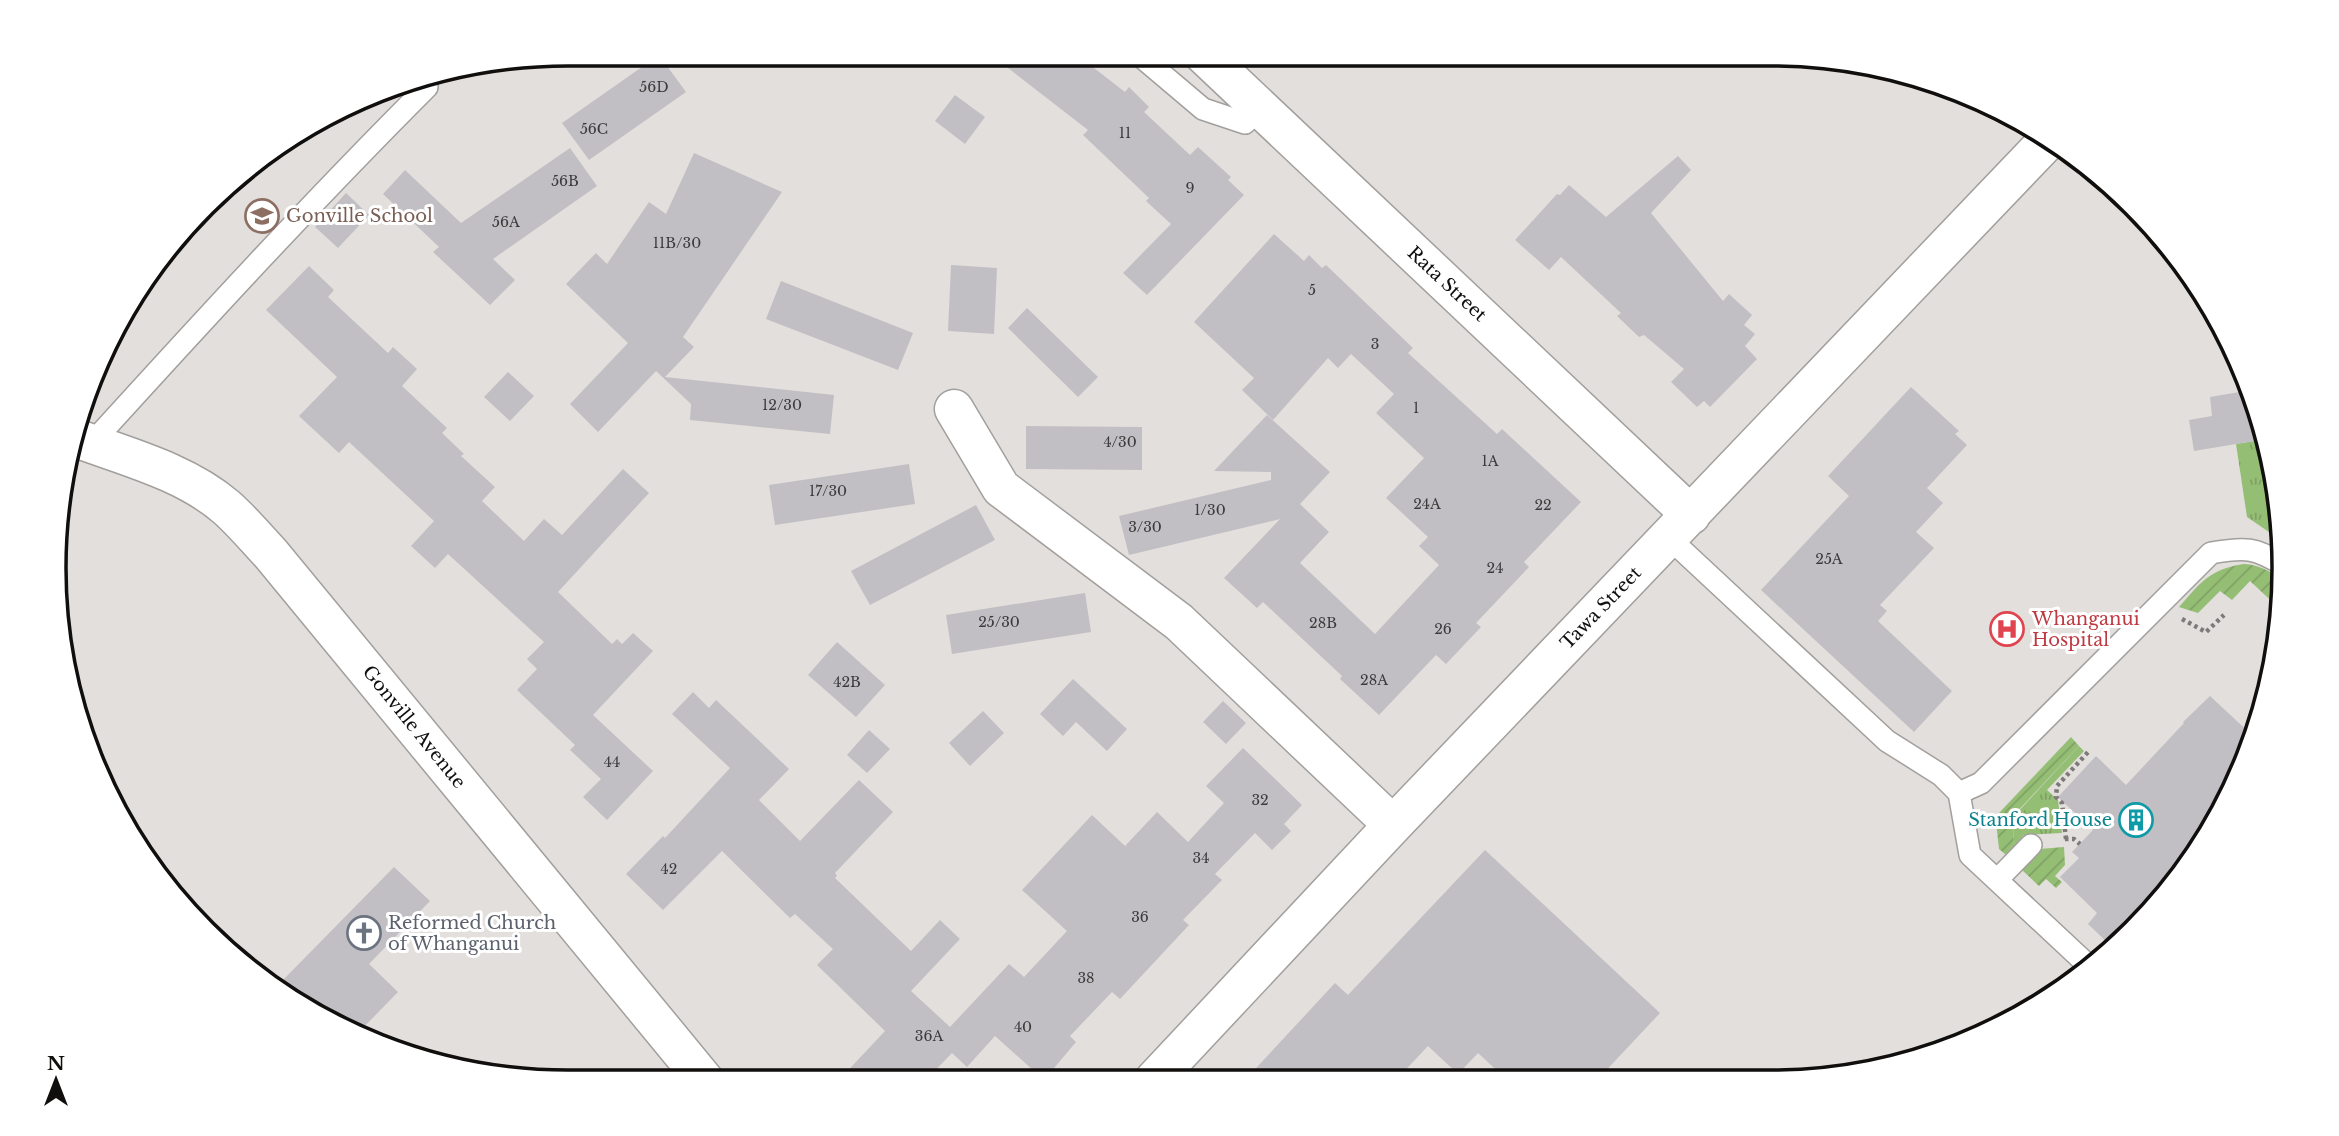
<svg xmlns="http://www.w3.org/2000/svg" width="2339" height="1136" font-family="'Libre Baskerville',serif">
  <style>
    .grass { fill: url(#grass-tufts) }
    .garden { fill: url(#garden-furrows) }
    .building { fill: #c1bfc3 }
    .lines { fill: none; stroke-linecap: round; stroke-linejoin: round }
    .service-casing { stroke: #a29f9d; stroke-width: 24 }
    .minor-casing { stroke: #a29f9d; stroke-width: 41 }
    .path { stroke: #7d7a79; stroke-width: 4.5; stroke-dasharray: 3.5 3.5; stroke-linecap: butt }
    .service { stroke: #fff; stroke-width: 21 }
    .minor { stroke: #fff; stroke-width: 38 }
    .labels { text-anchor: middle; stroke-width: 6; stroke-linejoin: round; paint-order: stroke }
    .number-label { font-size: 14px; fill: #3c3b3b }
    .education-label { font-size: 18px; fill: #785e54; stroke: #fff; text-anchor: start }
    .street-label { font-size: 18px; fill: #100f0e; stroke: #fff }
    .health-label { font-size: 18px; fill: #be3a42; stroke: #fff; text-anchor: start }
    .culture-label { font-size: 18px; fill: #0d838f; stroke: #fff; text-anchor: end }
    .worship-label { font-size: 18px; fill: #5b616d; stroke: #fff; text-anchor: start }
    .rim { fill: none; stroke: #100f0e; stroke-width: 3.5 }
  </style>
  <defs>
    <pattern id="grass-tufts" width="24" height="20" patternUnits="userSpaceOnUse" patternTransform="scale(1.75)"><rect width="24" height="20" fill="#95be75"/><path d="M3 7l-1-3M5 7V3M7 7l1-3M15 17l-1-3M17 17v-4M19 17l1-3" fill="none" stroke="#7fa264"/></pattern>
    <pattern id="garden-furrows" width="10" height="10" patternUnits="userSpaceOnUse" patternTransform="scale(1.75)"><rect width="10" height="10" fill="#95be75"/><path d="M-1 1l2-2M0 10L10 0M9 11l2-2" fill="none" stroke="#7fa264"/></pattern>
  </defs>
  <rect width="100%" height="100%" fill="#e3dfdd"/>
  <path class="grass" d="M2266 439 2275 468 2282 541 2247 517 2236 444Z
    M2079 746 2084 751 2047 790 2058 800 2062 833 2024 835 2014 847 2013 817Z"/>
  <path class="garden" d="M2244 564C2260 565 2270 571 2284 581L2281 610 2250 581 2232 600 2220 591 2198 613 2179 607C2201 582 2210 569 2244 564Z
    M2071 737 2079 746 2013 816 2014 847 2006 855 1999 849 1996 822 1998 814Z
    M2064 847 2065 865 2055 876 2062 882 2056 888 2046 879 2039 886 2021 869 2039 849Z"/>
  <path class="building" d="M990 54H1076L1125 92 1129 87 1149 107 1144 112 1190 155 1198 147 1231 177 1228 180 1244 195 1147 295 1123 273 1171 224 1146 201 1149 198 1083 135 1088 130Z
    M659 55 686 92 589 160 562 123Z
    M955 95 985 117 965 144 935 121Z
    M570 148 597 186 493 259 515 280 490 305 433 252 439 247 383 194 405 170 461 223Z
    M694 153 782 192 683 337 694 347 665 377 834 395 830 434 690 420 691 404 656 371 598 432 570 404 628 343 566 284 596 253 607 264 649 202 666 214Z
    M1678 156 1691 170 1651 213 1723 301 1729 294 1752 315 1744 325 1755 334 1745 346 1757 359 1710 407 1704 401 1697 407 1671 382 1684 369 1644 335 1639 337 1617 316 1621 313 1561 257 1549 270 1515 240 1557 194 1560 195 1569 185 1606 217Z
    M346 193 369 215 338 248 315 227Z
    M1274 234 1304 261 1309 255 1322 268 1326 265 1413 348 1408 353 1497 434 1502 429 1581 502 1524 562 1529 567 1476 623 1481 627 1446 664 1436 655 1379 715 1340 679 1342 676 1263 602 1257 608 1224 578 1280 519 1129 555 1119 516 1271 480V472L1214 471 1267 415 1330 472 1300 504 1329 532 1300 563 1375 634 1439 565 1419 546 1428 537 1386 498 1424 458 1376 413 1394 394 1351 354 1338 368 1328 358 1273 420 1242 390 1254 378 1194 322Z
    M951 265 997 268 994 334 948 331Z
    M309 266 334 290 328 297 388 353 393 347 417 369 402 386 447 428 442 433 464 454 461 456 495 487 482 501 524 541 544 519 562 535 623 469 649 493 558 592 612 644 617 639 622 644 633 633 653 651 593 715 653 771 607 820 583 797 601 779 570 750 575 745 517 690 537 669 527 659 544 642 448 554 435 568 411 546 434 521 349 442 339 453 299 416 337 377 266 310Z
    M781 281 913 333 898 370 766 319Z
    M1027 308 1098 377 1078 397 1008 328Z
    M508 372 534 396 510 421 484 397Z
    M1911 387 1959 431 1955 434 1967 445 1927 488 1943 503 1916 532 1934 548 1880 605 1887 611 1878 621 1952 691 1914 732 1761 590 1849 496 1828 476Z
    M2251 390 2266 439 2194 451 2189 420 2212 416 2210 397Z
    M1026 426 1142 427V470L1026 469Z
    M909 464 915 504 775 525 769 485Z
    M976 505 995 540 870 605 851 571Z
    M1085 593 1091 632 952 654 946 615Z
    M837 642 885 685 856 717 808 675Z
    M1073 679 1127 729 1107 751 1076 722 1063 736 1040 714Z
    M693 692 709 708 716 700 789 769 759 800 800 841 859 780 893 812 835 873 837 876 835 878 911 951 940 920 960 939 911 991 950 1027 1009 964 1024 977 1067 931 1022 890 1092 815 1125 846 1157 812 1188 842 1224 803 1206 786 1243 748 1302 805 1284 824 1291 831 1272 850 1255 833 1215 874 1222 880 1183 920 1189 925 1120 999 1112 992 1070 1036 1076 1042 1044 1080 995 1036 967 1067 952 1053 926 1080 838 1081 885 1031 817 965 833 949 795 914 790 918 722 851 663 910 626 874 663 836 665 838 730 768 672 714Z
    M2210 696 2254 737 2245 765 2178 881 2112 947 2088 924 2097 913 2060 877 2079 858 2072 852 2093 830 2058 797 2096 756 2126 785 2184 723 2183 722Z
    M1223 701 1246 723 1226 744 1203 722Z
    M983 711 1004 733 970 766 949 743Z
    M869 730 890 749 867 773 847 755Z
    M1485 850 1660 1013 1599 1078H1505L1478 1053 1458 1074 1428 1046 1397 1079H1246L1335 983 1348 995Z
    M394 867 430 901 369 964 398 992 357 1034 304 1001 283 980Z"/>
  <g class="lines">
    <g class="service-casing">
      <path id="service" d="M1138 54 1203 109 1245 123 1260 108
        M91 444C201 323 311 203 427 87
        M1669 538 1887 741 1941 775 1959 793 1970 855 2091 968
        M1959 793 1981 783 2211 553C2245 547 2255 547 2285 566
        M1997 880 2031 845"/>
    </g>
    <g class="minor-casing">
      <path id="minor" d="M1203 54 1691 515
        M954 409 1001 488 1179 622 1393 825
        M73 437C124 456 184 471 226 507 242 521 256 538 271 554L705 1081
        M1154 1080 1393 825 2050 138"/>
    </g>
    <path class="path" d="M2182 619 2206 632 2224 615
      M2065 839H2074L2080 844
      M2066 839 2062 803 2056 797 2057 786 2089 751"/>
    <use href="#service" class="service"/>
    <use href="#minor" class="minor"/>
  </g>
  <defs>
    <g id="school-ring" transform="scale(1.75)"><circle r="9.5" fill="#fff" stroke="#8d6e63" stroke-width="1.5"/><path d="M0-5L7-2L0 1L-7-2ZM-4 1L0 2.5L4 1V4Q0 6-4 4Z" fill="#8d6e63"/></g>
    <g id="hospital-ring" transform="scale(1.75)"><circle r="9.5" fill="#fff" stroke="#e0444e" stroke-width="1.5"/><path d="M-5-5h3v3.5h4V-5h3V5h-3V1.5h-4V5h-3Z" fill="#e0444e"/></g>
    <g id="building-ring" transform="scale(1.75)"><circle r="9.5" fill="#fff" stroke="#0f9aa8" stroke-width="1.5"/><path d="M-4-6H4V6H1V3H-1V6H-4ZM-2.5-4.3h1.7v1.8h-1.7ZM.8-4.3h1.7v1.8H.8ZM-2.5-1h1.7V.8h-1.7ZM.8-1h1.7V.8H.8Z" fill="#0f9aa8"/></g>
    <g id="church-ring" transform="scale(1.75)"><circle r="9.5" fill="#fff" stroke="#6b7280" stroke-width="1.5"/><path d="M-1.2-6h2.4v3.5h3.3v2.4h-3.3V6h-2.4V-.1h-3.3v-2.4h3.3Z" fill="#6b7280"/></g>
  </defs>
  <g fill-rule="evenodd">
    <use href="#school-ring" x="262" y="216"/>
    <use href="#hospital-ring" x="2007" y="629"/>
    <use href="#building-ring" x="2136" y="820"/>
    <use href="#church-ring" x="364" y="933"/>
  </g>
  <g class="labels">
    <g class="number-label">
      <text x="654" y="92">56D</text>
      <text x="594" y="134">56C</text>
      <text x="1125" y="138">11</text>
      <text x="565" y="186">56B</text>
      <text x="1190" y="193">9</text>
      <text x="506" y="227">56A</text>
      <text x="677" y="248">11B/30</text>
      <text x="1312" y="295">5</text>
      <text x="1375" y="349">3</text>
      <text x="782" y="410">12/30</text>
      <text x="1416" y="413">1</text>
      <text x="1120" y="447">4/30</text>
      <text x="1490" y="466">1A</text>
      <text x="828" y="496">17/30</text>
      <text x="1427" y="509">24A</text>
      <text x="1543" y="510">22</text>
      <text x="1210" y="515">1/30</text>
      <text x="1145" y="532">3/30</text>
      <text x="1829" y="564">25A</text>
      <text x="1495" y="573">24</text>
      <text x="999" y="627">25/30</text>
      <text x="1323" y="628">28B</text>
      <text x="1443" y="634">26</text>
      <text x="1374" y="685">28A</text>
      <text x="847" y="687">42B</text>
      <text x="612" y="767">44</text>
      <text x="1260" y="805">32</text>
      <text x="1201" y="863">34</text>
      <text x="669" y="874">42</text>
      <text x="1140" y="922">36</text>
      <text x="1086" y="983">38</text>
      <text x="1023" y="1032">40</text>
      <text x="929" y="1041">36A</text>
    </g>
    <g class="education-label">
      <text x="286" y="222">Gonville School</text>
    </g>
    <g class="street-label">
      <text transform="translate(1447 284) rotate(43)" y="6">Rata Street</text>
      <text transform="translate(1601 608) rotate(-46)" y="6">Tawa Street</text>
      <text transform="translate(414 727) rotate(51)" y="6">Gonville Avenue</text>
    </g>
    <g class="health-label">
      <text x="2032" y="625">Whanganui<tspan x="2032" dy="21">Hospital</tspan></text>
    </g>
    <g class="culture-label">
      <text x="2112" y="826">Stanford House</text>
    </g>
    <g class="worship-label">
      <text x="388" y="929">Reformed Church<tspan x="388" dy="21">of Whanganui</tspan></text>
    </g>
  </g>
  <path d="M0 0H2339V1136H0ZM568 66H1770A502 502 0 0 1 2272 568V568A502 502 0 0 1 1770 1070H568A502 502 0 0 1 66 568V568A502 502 0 0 1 568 66Z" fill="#fff" fill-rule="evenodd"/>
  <path class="rim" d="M568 66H1770A502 502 0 0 1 2272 568V568A502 502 0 0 1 1770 1070H568A502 502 0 0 1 66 568V568A502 502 0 0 1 568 66Z"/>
  <g transform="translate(56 1080)" stroke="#ffffff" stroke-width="5" paint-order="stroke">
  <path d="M0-5L12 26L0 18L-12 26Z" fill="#100f0e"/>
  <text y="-10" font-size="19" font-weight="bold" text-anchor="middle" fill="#100f0e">N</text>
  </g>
</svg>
